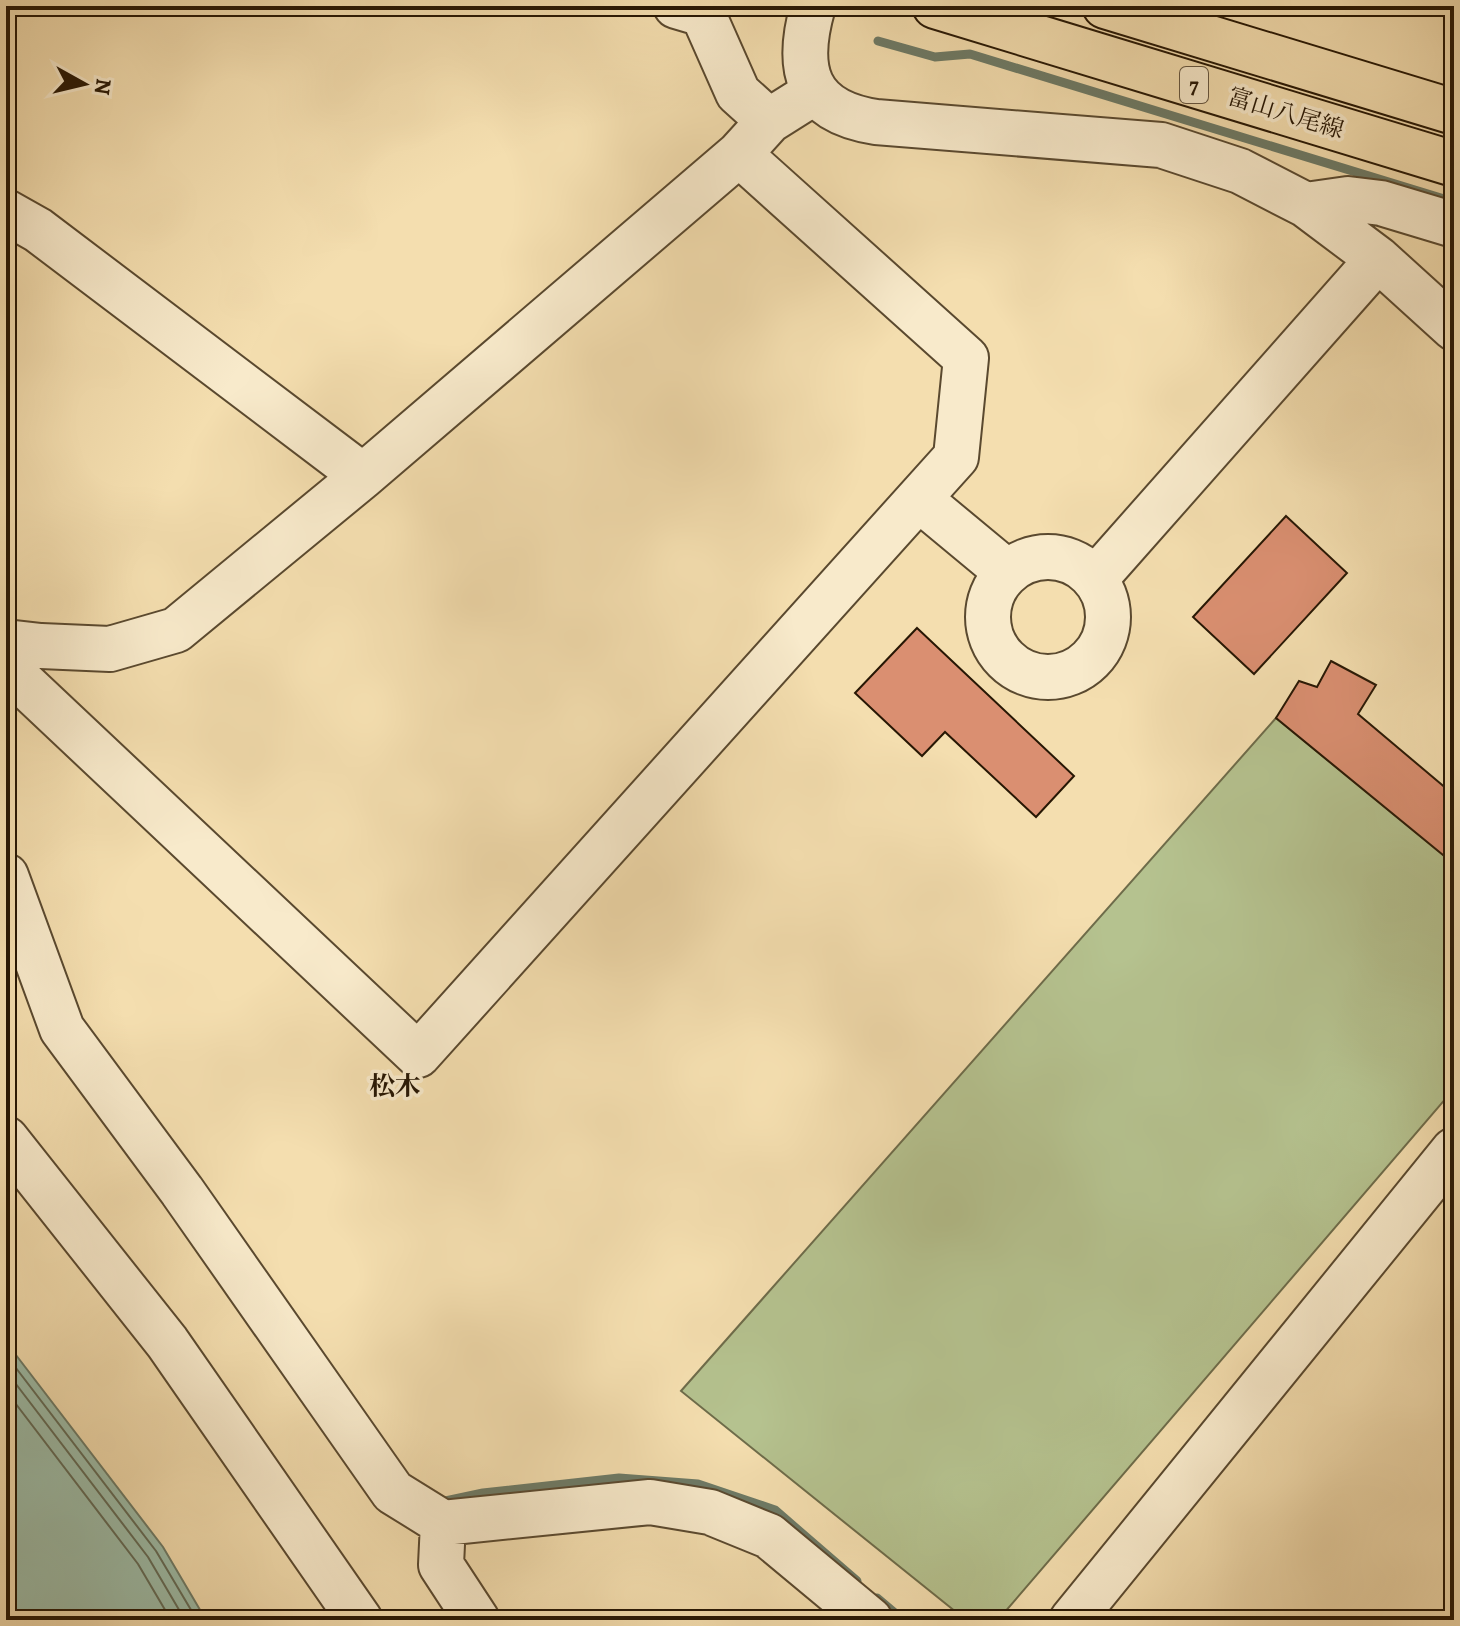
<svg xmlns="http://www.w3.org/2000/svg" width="1460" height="1626" font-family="Alegreya,'Noto Serif JP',serif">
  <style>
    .green { fill: #b5c28f; stroke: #6e6c4a; stroke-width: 2 }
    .water { fill: #9cbca8; stroke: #6d7a66; stroke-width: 2 }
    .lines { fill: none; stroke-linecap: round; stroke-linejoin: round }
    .shore { stroke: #626a56; stroke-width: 2 }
    .stream { stroke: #6d7a66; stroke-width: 9 }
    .building { fill: #da8f71; stroke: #271704; stroke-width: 2 }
    .minor-casing { stroke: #5a492f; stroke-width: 48 }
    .major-casing { stroke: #271704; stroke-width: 48 }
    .minor { stroke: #f8eacb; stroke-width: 44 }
    .major { stroke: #f4deaf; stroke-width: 44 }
    .labels { text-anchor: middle; stroke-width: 7; stroke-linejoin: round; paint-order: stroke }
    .shield { fill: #f8eacb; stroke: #665640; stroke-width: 2 }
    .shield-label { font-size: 22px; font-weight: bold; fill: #271704 }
    .street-label { font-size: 24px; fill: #271704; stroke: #f8eacb }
    .neighbourhood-label { font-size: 26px; font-weight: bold; fill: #271704; stroke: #f8eacb }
  </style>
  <rect width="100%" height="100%" fill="#f4deaf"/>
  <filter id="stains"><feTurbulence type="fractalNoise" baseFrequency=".0025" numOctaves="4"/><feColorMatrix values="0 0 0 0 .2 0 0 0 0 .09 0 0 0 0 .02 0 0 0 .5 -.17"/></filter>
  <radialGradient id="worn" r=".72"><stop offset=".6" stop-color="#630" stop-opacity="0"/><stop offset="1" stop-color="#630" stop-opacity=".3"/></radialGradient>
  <path class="green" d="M1276 718 1454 864V1089L998 1620H966L681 1391Z"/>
  <path class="water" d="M6 1342 163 1547 206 1620H6Z"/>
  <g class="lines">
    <path class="shore" d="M6 1355 156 1551 197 1620
      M6 1371 148 1557 185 1620
      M6 1391 138 1564 171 1620"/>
    <path class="stream" d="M878 41 935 57 970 54 1454 202
      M436 1503 483 1493 619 1478 698 1484 775 1510 857 1581
      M877 1598 903 1620"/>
  </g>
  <path class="building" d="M1286 516 1347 573 1254 674 1193 617Z
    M917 628 1074 776 1036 817 945 732 922 756 855 693Z
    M1331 661 1376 685 1358 714 1454 795V864L1276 718 1299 681 1317 687Z"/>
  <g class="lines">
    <g class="minor-casing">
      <path id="minor" d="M676 6 703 14 738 93 769 121
        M813 6C795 69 805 111 876 122L1161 145 1240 171 1306 205 1378 259 1454 328
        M1306 205 1348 199 1381 203 1454 225
        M6 212 38 230 363 476
        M919 499 1007 572
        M988 617a60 60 0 1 1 120 0a60 60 0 1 1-120 0Z
        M1095 579 1378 259
        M6 642 41 646 110 649 176 630 363 476 739 154 769 121 815 92
        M6 667 418 1055 956 457 966 358 739 154
        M6 876 62 1029 182 1191 393 1492 443 1523 650 1502 710 1512 769 1536 870 1620
        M6 1139 167 1342 360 1620
        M443 1523 441 1565 477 1620
        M1072 1620 1454 1150"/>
    </g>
    <g class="major-casing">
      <path id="major" d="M935 6 1454 164
        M1105 6 1454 112"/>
    </g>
    <use href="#minor" class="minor"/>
    <use href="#major" class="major"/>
  </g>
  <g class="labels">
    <rect class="shield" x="1180" y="67" width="28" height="36" rx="6"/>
    <g class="shield-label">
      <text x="1194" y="93">7</text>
    </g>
    <g class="street-label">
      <text transform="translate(1286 113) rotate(17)" y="8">富山八尾線</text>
    </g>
    <g class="neighbourhood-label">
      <text x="395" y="1095">松木</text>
    </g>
  </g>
  <rect width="1460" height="1626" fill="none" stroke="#f4deaf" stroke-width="32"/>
  <rect x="8" y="8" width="1444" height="1610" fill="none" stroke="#271704" stroke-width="4"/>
  <rect x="16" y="16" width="1428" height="1594" fill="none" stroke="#271704" stroke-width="2"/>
  <g transform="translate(84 84) rotate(98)" stroke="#f8eacb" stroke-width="6" paint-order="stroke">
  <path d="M0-6L14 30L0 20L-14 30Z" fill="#271704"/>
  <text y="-12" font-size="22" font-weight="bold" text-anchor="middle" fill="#271704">N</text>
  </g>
  <rect width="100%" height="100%" filter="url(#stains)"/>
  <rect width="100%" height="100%" fill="url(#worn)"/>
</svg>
